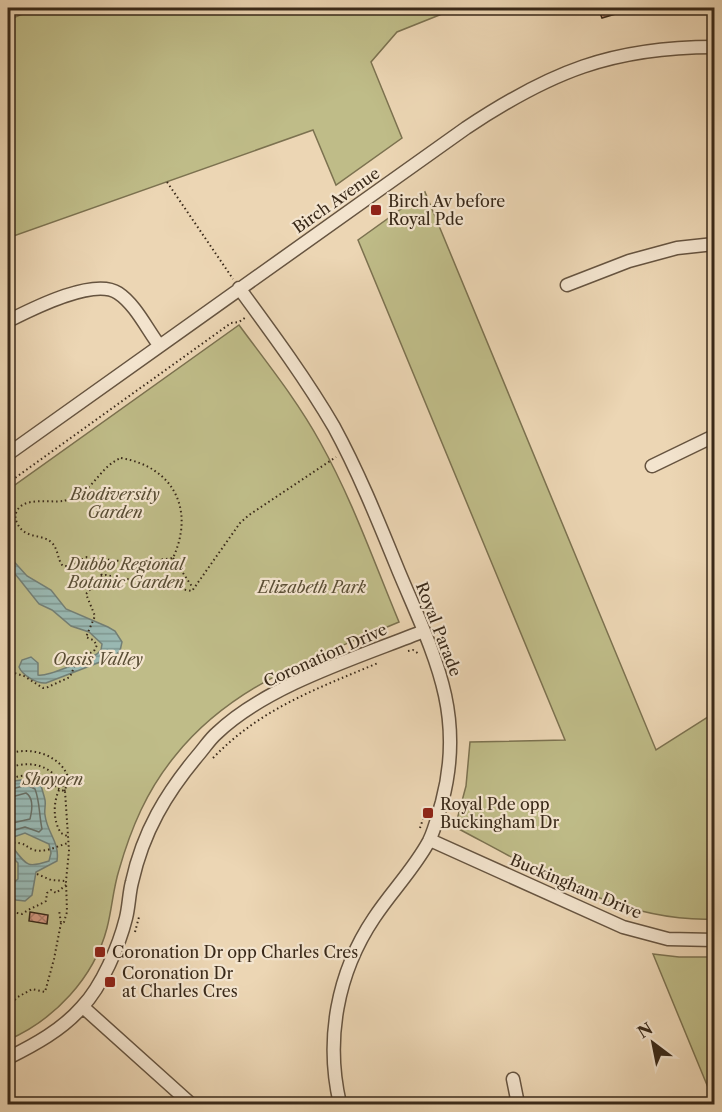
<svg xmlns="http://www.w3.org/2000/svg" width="722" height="1112" font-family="'Libre Caslon Text',serif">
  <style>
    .green { fill: #bfbc88; stroke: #7c7250; stroke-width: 1.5 }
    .water { fill: url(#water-rules); stroke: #737f75; stroke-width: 1.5 }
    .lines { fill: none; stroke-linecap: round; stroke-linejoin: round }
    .shore { stroke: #697066; stroke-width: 1.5 }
    .building { fill: url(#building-cross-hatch); stroke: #392919; stroke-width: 1.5 }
    .minor-casing { stroke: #665440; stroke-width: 15 }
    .path { stroke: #392919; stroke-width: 2; stroke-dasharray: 1.5 3; stroke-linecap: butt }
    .minor { stroke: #f3e4ce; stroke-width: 12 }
    .poi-dot { fill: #8f2418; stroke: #f3e4ce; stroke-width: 2 }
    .labels { text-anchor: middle; stroke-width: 4.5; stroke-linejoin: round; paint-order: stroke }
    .street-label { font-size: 16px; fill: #392919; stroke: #f3e4ce }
    .poi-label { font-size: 16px; fill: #392919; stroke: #f3e4ce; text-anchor: start }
    .park-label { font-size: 16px; font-style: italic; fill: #5a4e35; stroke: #f3e4ce }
  </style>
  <defs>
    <pattern id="water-rules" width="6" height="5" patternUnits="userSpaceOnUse" patternTransform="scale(1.5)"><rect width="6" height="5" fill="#99b8b2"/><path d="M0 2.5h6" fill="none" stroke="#7e9690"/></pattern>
    <pattern id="building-cross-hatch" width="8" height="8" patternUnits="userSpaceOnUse" patternTransform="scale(1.5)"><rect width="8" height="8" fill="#d49a82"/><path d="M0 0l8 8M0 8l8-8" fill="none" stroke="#ad7e6a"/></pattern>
  </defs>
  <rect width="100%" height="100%" fill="#ecd6b4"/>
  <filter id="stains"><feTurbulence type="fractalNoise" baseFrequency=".00333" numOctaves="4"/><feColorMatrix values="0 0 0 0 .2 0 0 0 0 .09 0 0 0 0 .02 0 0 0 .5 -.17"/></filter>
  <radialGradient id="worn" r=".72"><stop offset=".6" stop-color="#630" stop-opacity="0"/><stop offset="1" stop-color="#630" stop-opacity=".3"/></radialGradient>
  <path class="green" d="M37 8H457L397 32 371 62 402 138 336 185 313 130 8 238V20Z
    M425 192 656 750 714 713V919C622 923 535 869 455 827L466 786 470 742 565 740 358 240Z
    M239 325C267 363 297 400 320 442 352 499 374 562 399 622 317 657 233 683 175 756 147 790 131 828 119 870 113 889 112 909 107 928 94 978 54 1020 8 1040V490Z
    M653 954 679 957H714V1102Z"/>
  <path class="water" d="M8 555 27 576 51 590 66 609 108 627 115 631 122 642 120 651 113 657 46 683C37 684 22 675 19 667L22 660 31 657 38 663V675C48 677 85 660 97 654L101 650 102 644 89 632 71 626 52 610 39 604 16 575 8 569Z
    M29 779 41 785C42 790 44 795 45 800 46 805 44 810 45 815 47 833 60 842 57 861L36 872 32 895 25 901 16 900 8 895 10 886 18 879V863L14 859 8 858V847L14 849C27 866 28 868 49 861L51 853 49 844 25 833 8 839V786L14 781Z"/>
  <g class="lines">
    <path class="shore" d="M8 790 27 785 35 789C40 802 39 815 42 829L39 832 25 827 8 832
      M8 798 26 793C34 798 32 811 30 819L8 824"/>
  </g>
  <path class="building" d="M598 8H628L629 10 602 18Z
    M30 912 48 915 47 924 29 921Z"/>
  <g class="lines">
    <g class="minor-casing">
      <path id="minor" d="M8 9 11 8
        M567 285 629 261 677 248 714 244
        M239 288C272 333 306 379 334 427 359 473 379 523 399 572 433 653 466 712 442 802 438 815 435 829 429 841 414 869 391 892 374 918 337 973 325 1040 340 1104
        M8 321C32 309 94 277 118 293 135 304 147 329 159 345
        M8 454 466 128C550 72 612 47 714 47
        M652 466 714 436
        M430 840 623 927 668 939 714 940
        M83 1007 191 1104
        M8 1058C34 1045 62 1030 82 1007 102 986 119 946 126 918 129 906 129 893 132 882 143 832 166 793 199 754 205 747 210 739 217 733 267 685 359 657 424 631
        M513 1079 518 1104"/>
    </g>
    <path class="path" d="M167 182 233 279
      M121 458C174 467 195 510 173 558L136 563 87 557 68 566H63C57 560 59 549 51 542 43 535 31 538 22 530 18 526 14 519 16 513 22 496 49 503 63 501 68 500 75 497 80 494 96 484 103 465 121 458Z
      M8 483 231 323 239 322 246 317
      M95 557 102 576
      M173 558 193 588
      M408 651 413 650 419 654
      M8 676 11 672 24 676 43 688 48 687 70 677 77 660 94 651 97 645 93 640 86 637 95 616 86 594 102 576 106 575 192 591 240 523 249 515 336 457
      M8 754C29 746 60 754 68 777L65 791 69 851 66 881 67 912 64 922 61 923 59 910
      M213 758C260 709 316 689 378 663
      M8 768C32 759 55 766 65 791
      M8 780C23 773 38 774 52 784 57 787 59 790 65 791
      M59 790C53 803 53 821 61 833L67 836
      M420 828 424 816
      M8 849 12 843C26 842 25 847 34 850 46 853 57 846 68 843
      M37 874 51 880 66 881
      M8 911 22 914C30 908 38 906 46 901L47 893 51 890 56 893 66 885
      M135 932 139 917
      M8 1006 18 997 32 989 45 992 54 959 61 923"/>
    <use href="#minor" class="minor"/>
  </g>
  <g class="poi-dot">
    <rect x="370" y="204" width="12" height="12" rx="3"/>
    <rect x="422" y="807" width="12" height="12" rx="3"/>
    <rect x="94" y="946" width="12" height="12" rx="3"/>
    <rect x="104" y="976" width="12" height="12" rx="3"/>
  </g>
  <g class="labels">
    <g class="street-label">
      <text transform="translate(336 200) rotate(-35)" y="6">Birch Avenue</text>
      <text transform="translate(439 629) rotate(69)" y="6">Royal Parade</text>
      <text transform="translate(325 655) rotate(-24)" y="6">Coronation Drive</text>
      <text transform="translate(576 886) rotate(23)" y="6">Buckingham Drive</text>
    </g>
    <g class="poi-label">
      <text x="388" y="207">Birch Av before<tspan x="388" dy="18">Royal Pde</tspan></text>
      <text x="440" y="810">Royal Pde opp<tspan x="440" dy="18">Buckingham Dr</tspan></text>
      <text x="112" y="958">Coronation Dr opp Charles Cres</text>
      <text x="122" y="979">Coronation Dr<tspan x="122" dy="18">at Charles Cres</tspan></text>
    </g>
    <g class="park-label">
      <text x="115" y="500">Biodiversity<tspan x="115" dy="18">Garden</tspan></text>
      <text x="126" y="570">Dubbo Regional<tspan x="126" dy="18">Botanic Garden</tspan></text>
      <text x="312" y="593">Elizabeth Park</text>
      <text x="98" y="665">Oasis Valley</text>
      <text x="53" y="785">Shoyoen</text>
    </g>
  </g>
  <rect width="722" height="1112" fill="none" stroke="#ecd6b4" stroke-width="30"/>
  <rect x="9" y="9" width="704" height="1094" fill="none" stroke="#392919" stroke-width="3"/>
  <rect x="15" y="15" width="692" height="1082" fill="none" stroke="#392919" stroke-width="1.5"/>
  <g transform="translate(653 1043) rotate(328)" stroke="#f3e4ce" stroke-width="4.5" paint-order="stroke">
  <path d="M0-4.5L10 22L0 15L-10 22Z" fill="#392919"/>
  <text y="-9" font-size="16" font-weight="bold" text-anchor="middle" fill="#392919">N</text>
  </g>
  <rect width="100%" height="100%" filter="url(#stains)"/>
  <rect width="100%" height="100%" fill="url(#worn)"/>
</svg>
